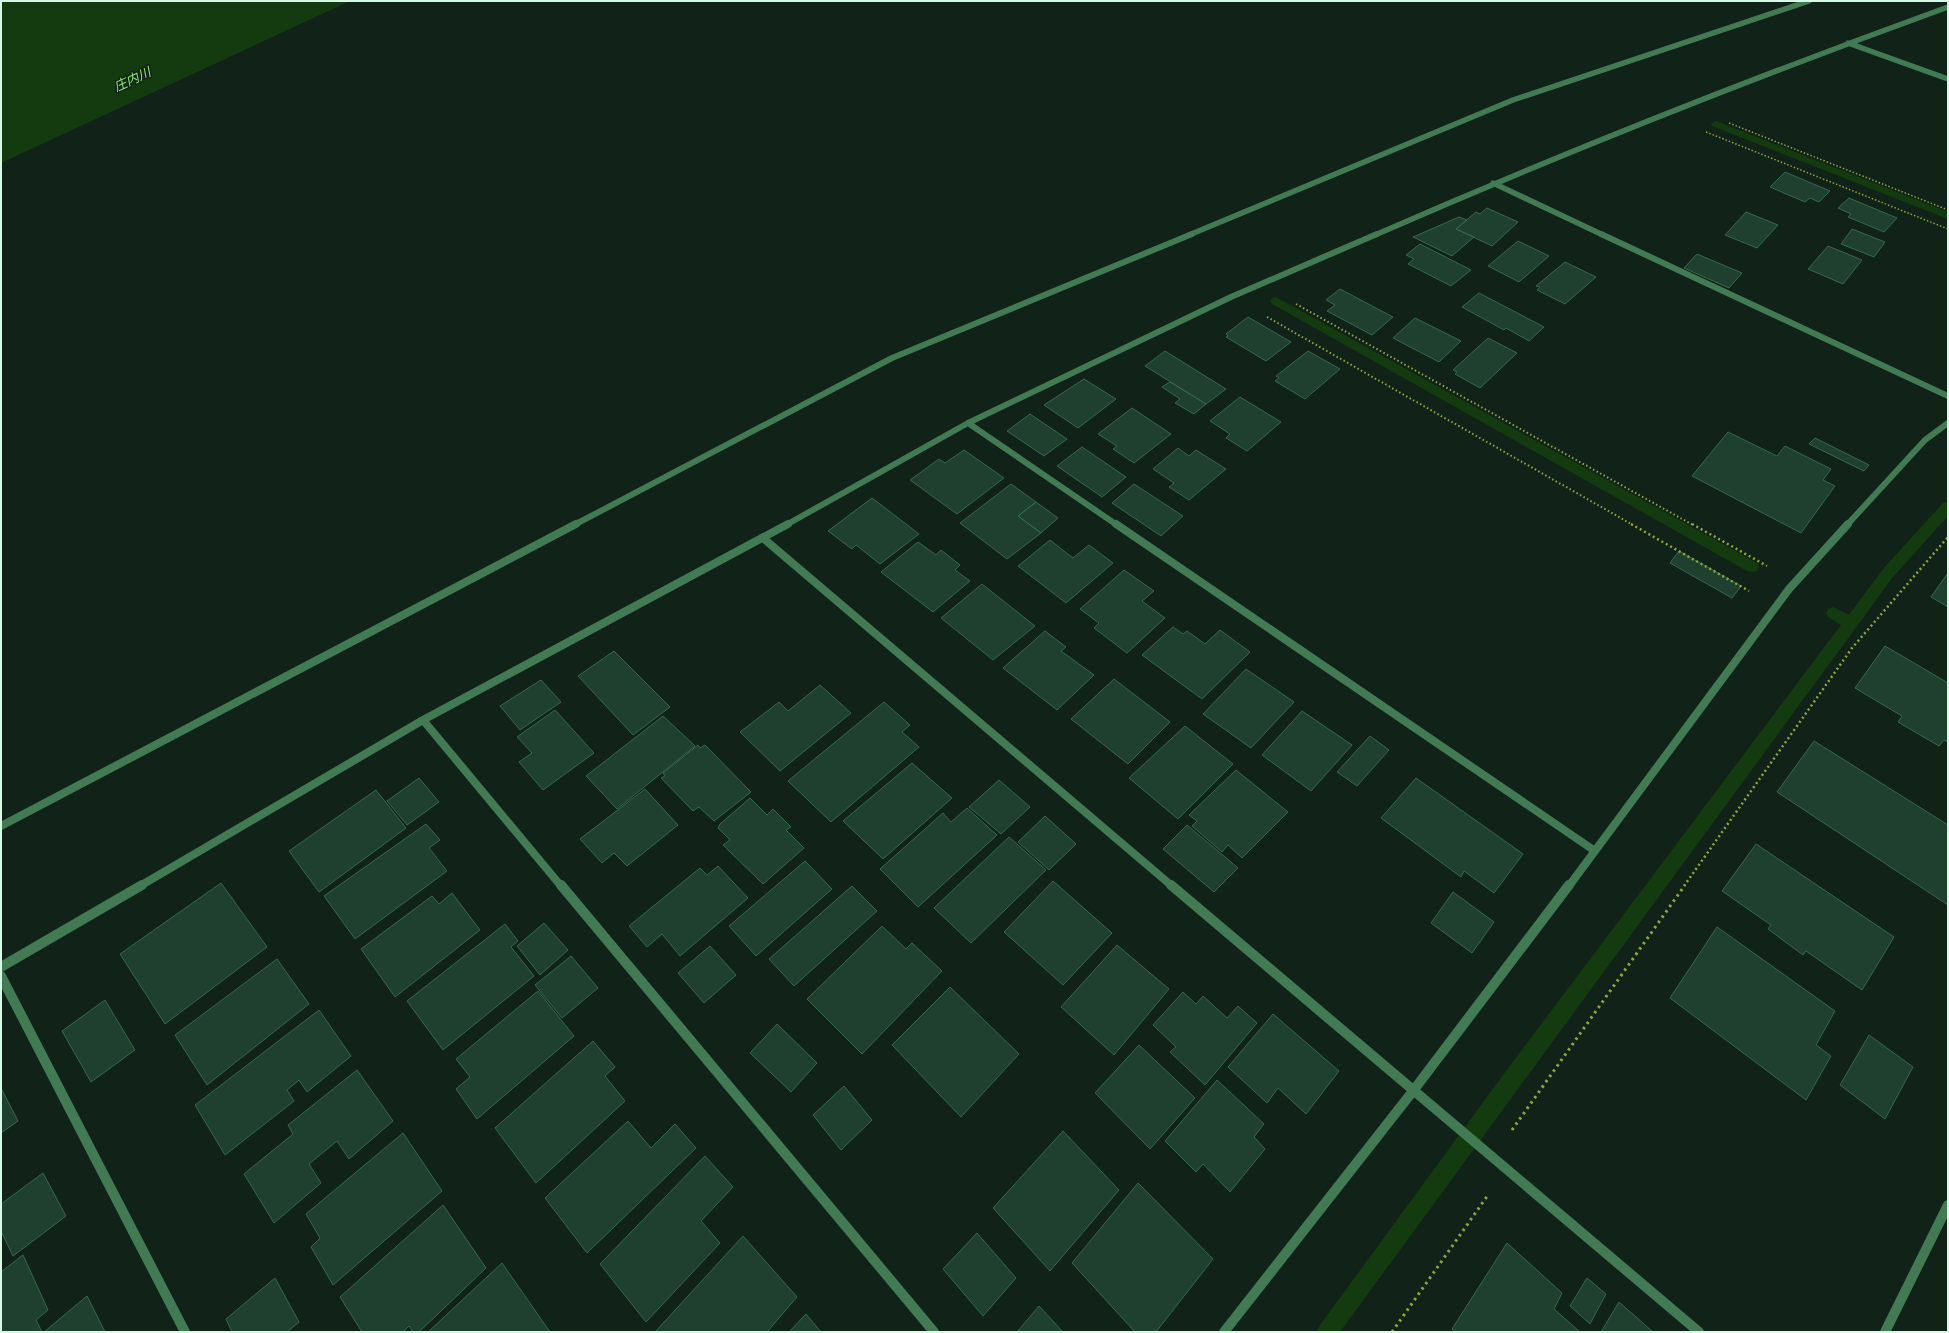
<svg xmlns="http://www.w3.org/2000/svg" width="1949" height="1333" font-family="Karla,'Noto Sans JP',sans-serif">
  <style>
    .water { fill: #143b10 }
    .lines { fill: none; stroke-linecap: round; stroke-linejoin: round }
    .stream { fill: #143b10; fill-rule: evenodd }
    .building { fill: #1f402f; stroke: #35694e }
    .path-far3 { stroke: #8fa63f; stroke-width: 1.5; stroke-dasharray: 1.5 2; stroke-linecap: butt }
    .path-far2 { stroke: #8fa63f; stroke-width: 2; stroke-dasharray: 1.5 2.5; stroke-linecap: butt }
    .path-far1 { stroke: #8fa63f; stroke-width: 2.5; stroke-dasharray: 2 3; stroke-linecap: butt }
    .path { stroke: #8fa63f; stroke-width: 3; stroke-dasharray: 2.5 4; stroke-linecap: butt }
    .minor-far3 { stroke: #427a54; stroke-width: 5.5 }
    .minor-far2 { stroke: #427a54; stroke-width: 6 }
    .minor-far1 { stroke: #427a54; stroke-width: 8 }
    .minor { stroke: #427a54; stroke-width: 10 }
    .tertiary { stroke: #427a54; stroke-width: 10 }
    .labels { text-anchor: middle; stroke-width: 3; stroke-linejoin: round; paint-order: stroke }
    .far-water-label { font-size: 13px; font-style: italic; fill: #91ec73; stroke: #112218 }
  </style>
  <rect width="100%" height="100%" fill="#112218"/>
  <path class="water" d="M1 1H350L1 163Z"/>
  <g class="lines">
    <path class="stream" d="M1716 121 1948 212V219L1712 126 1711 124Z
      M1276 297 1757 563 1759 567 1757 571 1752 572 1747 571 1272 304 1270 301 1272 298Z
      M1948 502V516L1893 577 1340 1332H1316L1320 1325 1506 1071 1841 625 1828 617 1826 613 1828 609 1833 607 1849 615 1883 569 1943 503Z"/>
  </g>
  <path class="building" d="M1785 172 1830 191 1819 202 1810 198 1805 202 1770 187Z
    M1849 198 1897 218 1884 232 1848 217 1851 214 1838 208Z
    M1487 208 1518 222 1492 246 1456 229 1476 212 1480 214Z
    M1746 212 1778 225 1757 248 1725 235Z
    M1459 217 1467 220 1456 229 1474 237 1452 256 1413 237Z
    M1852 229 1885 242 1874 257 1841 244Z
    M1518 241 1549 256 1519 282 1488 266Z
    M1420 244 1471 270 1451 286 1408 264 1414 259 1406 255Z
    M1828 246 1862 260 1843 284 1808 269Z
    M1697 254 1742 273 1729 288 1684 268Z
    M1565 262 1596 277 1565 304 1537 290 1540 287 1536 286Z
    M1340 289 1393 317 1372 335 1327 311 1335 305 1326 300Z
    M1479 293 1544 327 1529 341 1506 328 1504 330 1462 307Z
    M1248 317 1291 342 1266 361 1226 337 1228 336 1226 334Z
    M1415 318 1461 341 1439 362 1393 338Z
    M1488 338 1517 353 1480 388 1455 374 1457 372 1453 370Z
    M1165 351 1226 389 1206 404 1145 366Z
    M1308 351 1340 369 1305 399 1275 381 1279 378 1276 376Z
    M1084 379 1116 399 1078 428 1044 405Z
    M1170 382 1206 404 1194 414 1175 403 1180 399 1162 387Z
    M1240 397 1281 422 1247 451 1226 438 1230 434 1210 421Z
    M1132 408 1171 434 1134 463 1113 449 1117 446 1098 434Z
    M1030 414 1067 439 1044 456 1007 431Z
    M1728 432 1777 456 1785 446 1831 469 1823 480 1835 486 1801 533 1692 476Z
    M1815 438 1869 465 1864 471 1809 444Z
    M1082 447 1126 477 1102 497 1057 466Z
    M1178 448 1189 456 1196 450 1226 469 1189 500 1169 487 1174 483 1153 469Z
    M964 450 1004 478 957 514 910 480 939 459 945 463Z
    M1011 484 1036 502 1018 516 1041 533 1007 559 960 523Z
    M1134 484 1183 516 1161 536 1112 503Z
    M872 498 919 534 880 564 856 545 852 549 828 531Z
    M1036 502 1058 518 1041 533 1018 516Z
    M1050 540 1073 558 1089 545 1113 563 1066 603 1018 566Z
    M918 542 936 555 941 550 960 565 955 570 970 581 933 612 881 572Z
    M1679 551 1741 586 1732 598 1670 563Z
    M1124 570 1154 591 1142 601 1165 618 1127 653 1094 628 1099 623 1080 609Z
    M1948 573V607L1931 597Z
    M982 584 1035 626 993 660 941 618Z
    M1173 627 1183 634 1187 631 1205 644 1220 630 1250 652 1202 699 1142 655Z
    M1045 631 1066 647 1061 651 1094 675 1057 710 1003 668Z
    M1885 646 1948 683V742L1944 740 1939 746 1898 722 1902 716 1855 688Z
    M614 651 670 707 633 735 578 676Z
    M1246 669 1294 702 1251 748 1203 714Z
    M1114 679 1170 722 1128 764 1071 719Z
    M541 680 561 702 520 730 500 706Z
    M820 685 851 713 780 771 740 732 779 702 788 711Z
    M884 702 910 725 902 732 919 747 831 822 788 781Z
    M555 710 594 753 543 790 519 762 532 753 517 737Z
    M1302 711 1352 745 1311 791 1262 755Z
    M663 716 695 746 617 809 586 776Z
    M1185 726 1233 764 1178 819 1129 778Z
    M1370 736 1389 750 1357 786 1337 772Z
    M1814 741 1948 825V905L1777 792Z
    M698 745 700 748 705 745 751 792 714 821 699 807 693 811 661 778 665 776 663 773Z
    M912 763 952 798 883 859 843 821Z
    M1236 770 1288 812 1242 858 1228 845 1222 852 1192 826 1197 821 1189 815Z
    M419 778 439 802 407 825 387 801Z
    M1416 778 1523 854 1494 893 1464 871 1461 877 1381 818Z
    M999 780 1030 807 1001 834 969 807Z
    M645 789 678 825 627 866 614 853 602 863 580 839Z
    M376 790 406 828 319 892 289 851Z
    M750 798 767 815 773 809 791 827 786 830 804 848 763 884 723 845 730 840 718 828 720 824Z
    M967 808 997 835 918 907 880 869 943 813 951 822Z
    M1045 816 1076 844 1049 870 1018 842Z
    M426 824 440 840 429 848 447 871 355 939 324 896Z
    M1187 825 1238 868 1214 892 1163 849Z
    M1009 837 1046 870 971 943 934 908Z
    M1756 844 1894 937 1862 990 1806 951 1803 955 1768 929 1771 925 1722 891Z
    M805 861 832 889 756 956 729 926Z
    M718 866 748 898 680 956 662 934 647 947 629 926 700 868 707 875Z
    M1053 881 1112 933 1063 985 1004 932Z
    M221 883 267 947 165 1024 120 954Z
    M852 886 877 911 794 986 769 959Z
    M1453 892 1494 922 1472 953 1431 923Z
    M452 893 480 930 395 997 361 949 432 896 439 904Z
    M544 923 568 950 540 975 517 946Z
    M505 924 518 941 511 947 534 976 443 1050 407 1001Z
    M882 926 906 949 912 943 942 971 862 1054 807 999Z
    M1717 927 1835 1011 1816 1045 1831 1056 1806 1100 1670 998Z
    M1117 945 1169 989 1114 1055 1061 1007Z
    M710 946 736 975 704 1003 678 973Z
    M571 956 598 988 562 1018 535 985Z
    M277 959 309 1004 207 1085 175 1035Z
    M950 987 1019 1054 961 1117 892 1045Z
    M538 991 574 1036 477 1119 456 1089 470 1077 456 1059Z
    M1183 992 1196 1004 1203 996 1227 1018 1238 1006 1257 1023 1205 1085 1170 1052 1176 1047 1153 1025Z
    M105 1000 135 1050 91 1082 62 1031Z
    M319 1010 351 1056 307 1092 299 1080 287 1090 294 1101 225 1155 195 1105Z
    M1273 1014 1339 1071 1306 1114 1278 1088 1267 1103 1228 1067Z
    M777 1024 817 1063 791 1092 750 1053Z
    M1869 1035 1913 1067 1885 1119 1840 1085Z
    M593 1041 615 1067 605 1076 625 1101 536 1183 495 1128Z
    M1139 1045 1195 1098 1150 1149 1095 1093Z
    M357 1070 393 1121 349 1159 337 1141 309 1164 321 1183 274 1223 244 1174 293 1134 288 1125Z
    M1217 1080 1264 1124 1254 1137 1265 1149 1230 1192 1203 1164 1196 1172 1165 1141Z
    M844 1086 872 1120 841 1150 813 1115Z
    M1 1088 18 1121 1 1133Z
    M628 1121 651 1148 675 1124 696 1148 587 1253 545 1198Z
    M1063 1131 1119 1190 1050 1271 993 1208Z
    M403 1133 442 1191 333 1285 311 1247 320 1238 306 1214Z
    M705 1156 733 1187 701 1221 720 1243 646 1322 600 1264Z
    M43 1173 66 1216 13 1256 1 1231V1204Z
    M1138 1183 1213 1259 1156 1332H1135L1072 1263Z
    M443 1205 486 1268 419 1332H413L409 1326 403 1332H362L340 1297Z
    M977 1233 1016 1278 983 1316 943 1269Z
    M743 1236 797 1297 767 1332H655Z
    M1507 1243 1562 1293 1554 1309 1580 1332H1456L1452 1329Z
    M23 1255 48 1310 36 1320 42 1332H1V1272Z
    M502 1263 550 1332H428Z
    M275 1278 299 1322 287 1332H232L226 1319Z
    M1587 1278 1606 1294 1590 1324 1570 1306Z
    M87 1296 105 1332H44Z
    M1619 1302 1653 1332H1601Z
    M1039 1306 1063 1332H1017Z
    M806 1314 821 1332H789Z"/>
  <g class="lines">
    <path class="path-far3" d="M1729 123 1948 210
      M1706 132 1948 229"/>
    <path class="path-far2" d="M1296 304 1693 525
      M1267 317 1633 525"/>
    <path class="path-far1" d="M1631 524 1749 591
      M1692 524 1767 566
      M1684 886 1852 648 1948 537"/>
    <path class="path" d="M1512 1130 1685 885
      M1392 1332 1488 1195"/>
    <path class="minor-far3" d="M1848 43 1948 79
      M1493 183 1603 235
      M1189 235 1513 100 1809 1
      M1375 235C1563 153 1755 77 1948 7"/>
    <path class="minor-far2" d="M1601 234 1948 396
      M968 423 1117 525
      M574 525 892 358 1192 234
      M786 525 968 423 1231 297 1377 234
      M1847 525 1925 440 1948 423"/>
    <path class="minor-far1" d="M1116 524 1595 851
      M763 538 1172 886
      M423 720 561 886
      M1 826 576 524
      M140 886 423 720 788 524
      M1569 886 1789 589 1848 524"/>
    <path class="minor" d="M561 885 934 1332
      M1171 885 1699 1332
      M1 967 142 885
      M1 976 185 1332
      M1224 1332 1413 1091 1569 885"/>
    <path class="tertiary" d="M1885 1332 1948 1205"/>
  </g>
  <g class="labels">
    <g class="far-water-label">
      <text transform="translate(132 79) rotate(-25)" y="5">庄内川</text>
    </g>
  </g>
  <rect width="1949" height="1333" fill="none" stroke="#d7fae5" stroke-width="4"/>
</svg>
